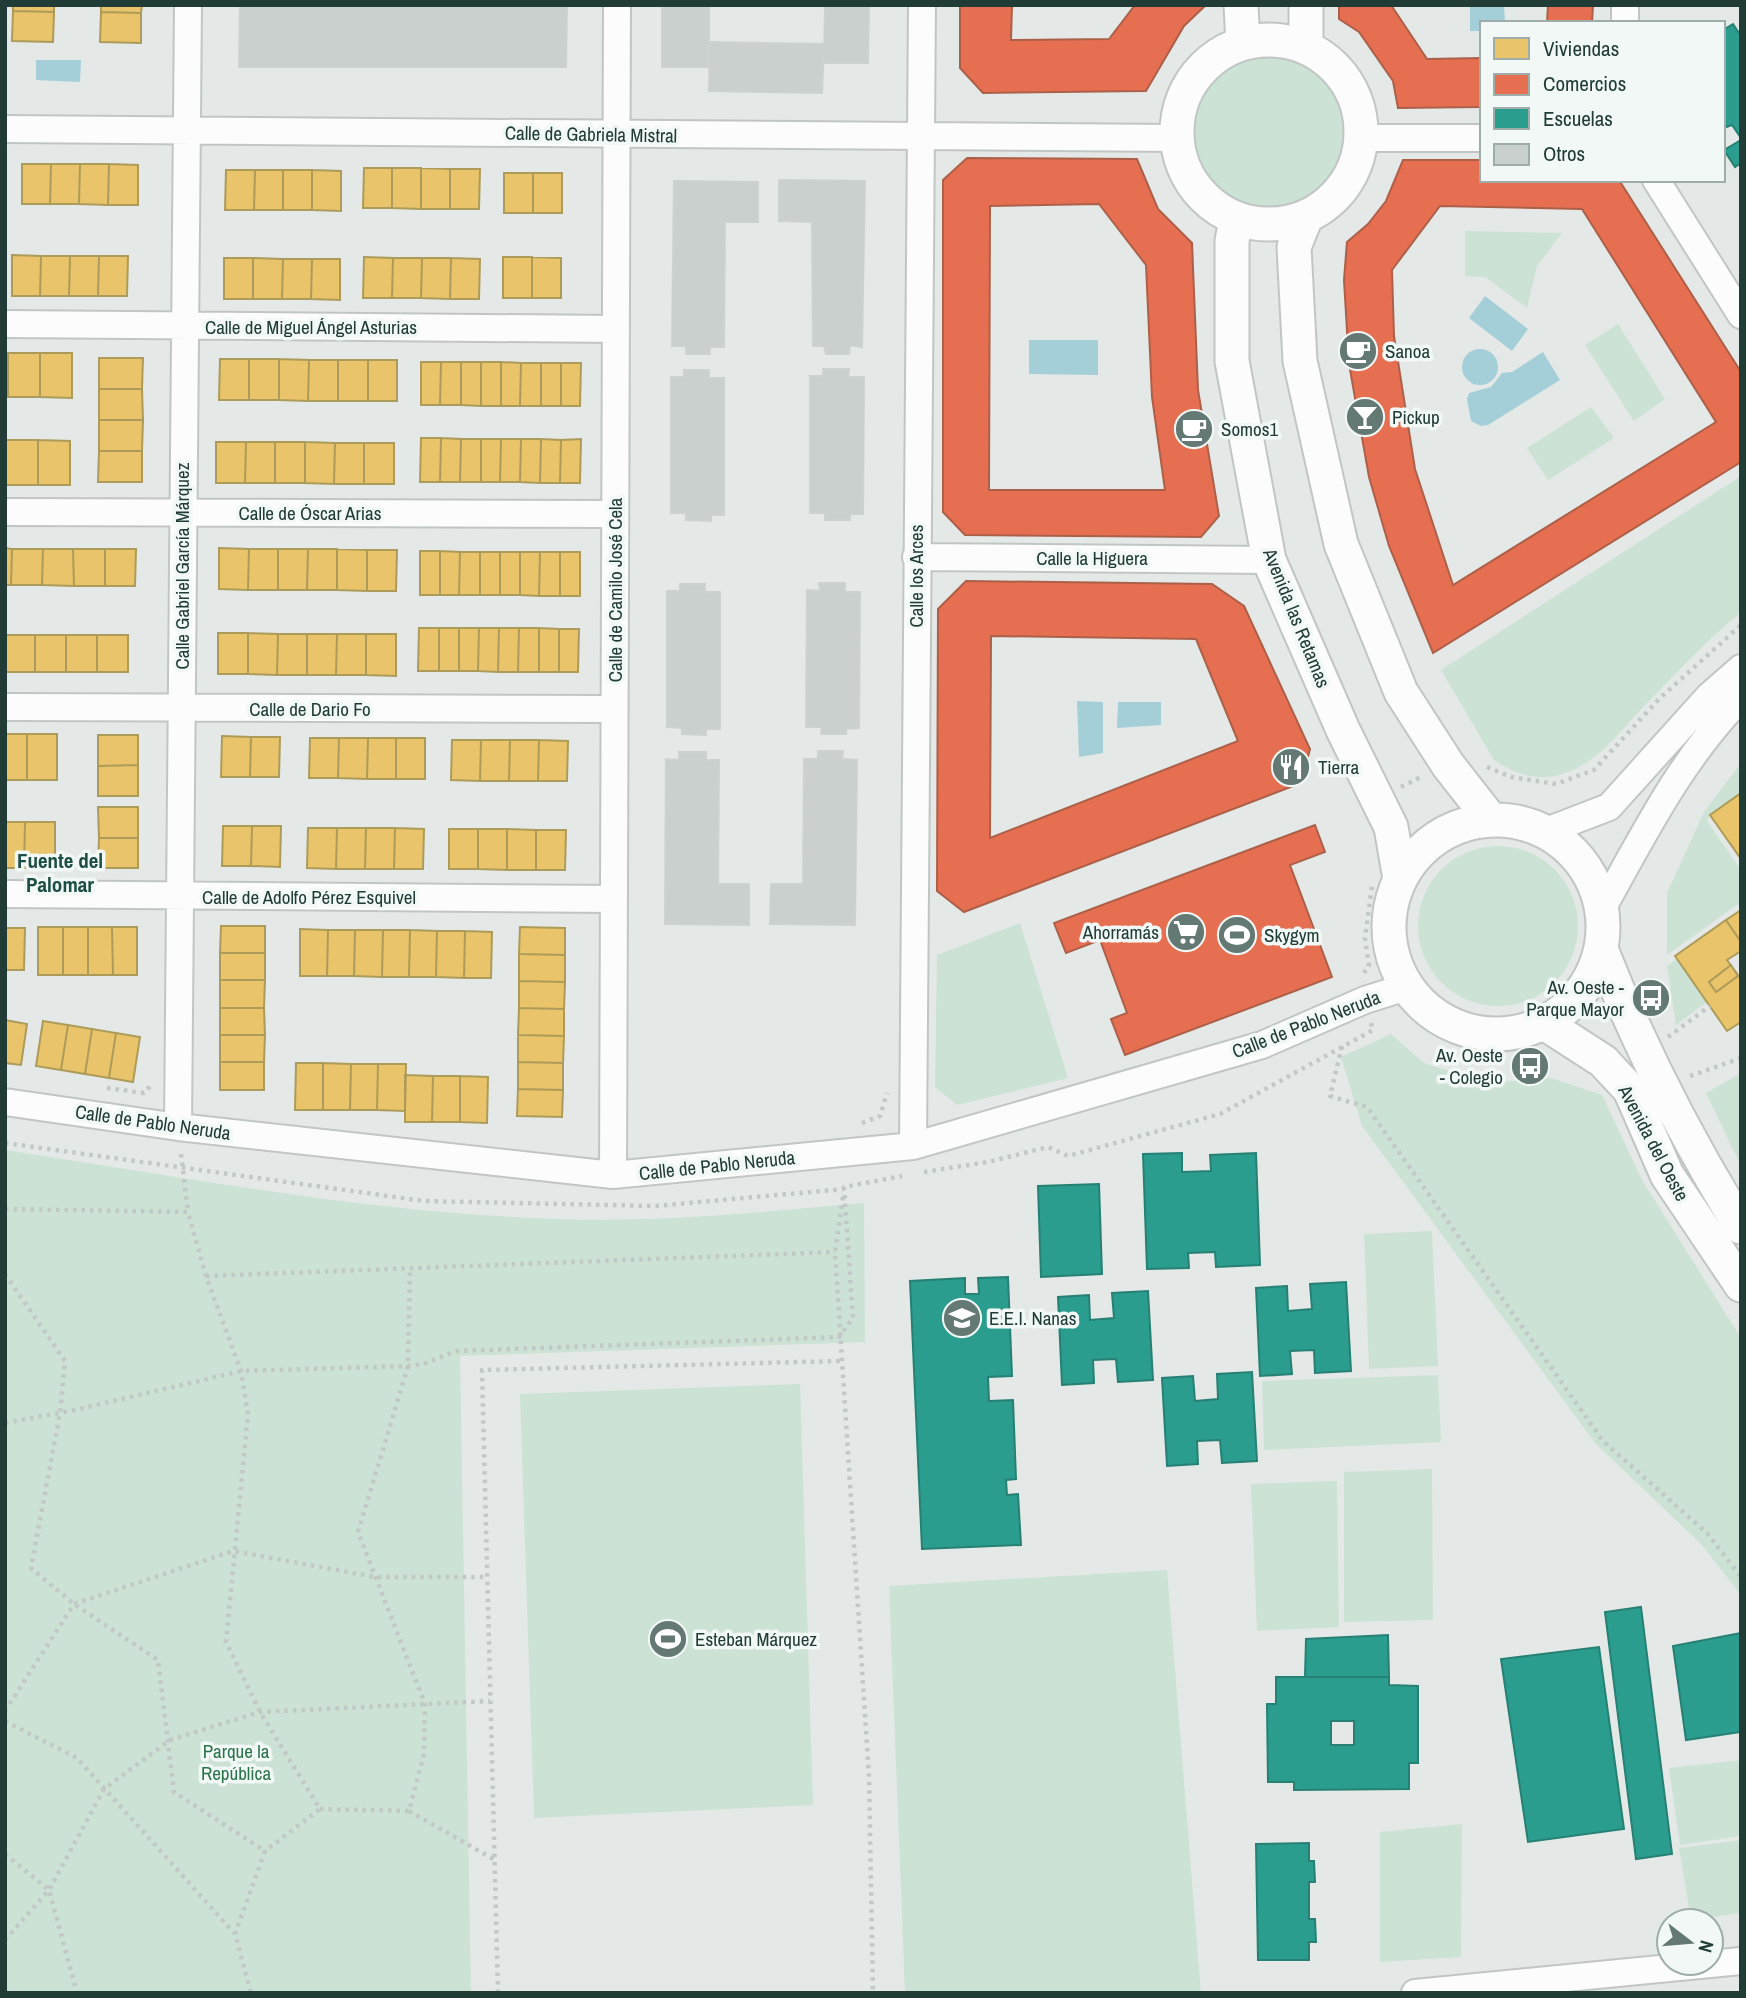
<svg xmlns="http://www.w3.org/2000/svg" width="1746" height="1998" font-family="'Archivo Narrow',sans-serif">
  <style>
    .green { fill: #cce2d4 }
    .water { fill: #a4ced8 }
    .homes { fill: #e9c46a; stroke: #ad9b5a; stroke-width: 2 }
    .shops { fill: #e76f51; stroke: #ac6049; stroke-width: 2; fill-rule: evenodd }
    .schools { fill: #2a9d8f; stroke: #278074; stroke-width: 2; fill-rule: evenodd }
    .building { fill: #cad0ce; stroke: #ccd2d0; stroke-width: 2 }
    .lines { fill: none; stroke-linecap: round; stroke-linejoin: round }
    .minor-casing { stroke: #c1c6c4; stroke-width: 30 }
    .tertiary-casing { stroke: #c1c6c4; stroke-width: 37 }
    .path { stroke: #c1c9c6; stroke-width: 4.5; stroke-dasharray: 3.5 5; stroke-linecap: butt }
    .minor { stroke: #fbfcfb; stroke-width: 26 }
    .tertiary { stroke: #fbfcfb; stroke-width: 33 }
    .labels { text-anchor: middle; stroke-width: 7; stroke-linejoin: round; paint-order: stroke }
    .street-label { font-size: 19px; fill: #213c36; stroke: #f1f8f5 }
    .poi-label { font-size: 19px; fill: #213c36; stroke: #f1f8f5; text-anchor: start }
    .park-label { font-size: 19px; fill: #2b734b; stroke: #f1f8f5 }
    .neighbourhood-label { font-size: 21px; font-weight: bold; fill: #1d4e45; stroke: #f1f8f5 }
  </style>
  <rect width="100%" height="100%" fill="#e4e9e7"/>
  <path class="green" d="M1192 131a76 76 0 1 1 152 0a76 76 0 1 1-152 0Z
    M1465 231 1562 233 1537 266 1527 308 1485 277 1465 276Z
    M1618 324 1665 399 1634 421 1585 345Z
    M1591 407 1614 438 1548 480 1527 448Z
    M1741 476V613C1707 639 1677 673 1647 703 1620 731 1596 767 1555 776 1534 781 1512 772 1494 760L1441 670Z
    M1741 763V793L1710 815 1707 821 1741 870V902L1667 955V893L1704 812Z
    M1418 926a80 80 0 1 1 160 0a80 80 0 1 1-160 0Z
    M1020 923 1068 1078 957 1105 935 1087 937 955Z
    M1677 959 1707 1002 1676 1025 1667 966Z
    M1391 1034 1424 1063 1486 1083 1551 1078 1602 1095 1642 1180 1741 1338V1595L1702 1545 1595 1443 1362 1126 1341 1057Z
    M1741 1073V1166L1706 1093Z
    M5 1150C188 1178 372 1213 557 1219 660 1223 762 1212 864 1203L865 1342 460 1356 471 1993H5Z
    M1432 1231 1438 1366 1369 1369 1364 1234Z
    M1438 1375 1441 1442 1264 1450 1262 1381Z
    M800 1384 813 1805 534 1818 520 1394Z
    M1432 1469 1433 1620 1344 1622V1472Z
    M1337 1481 1339 1627 1257 1631 1251 1484Z
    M1167 1570 1201 1993H905L889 1586Z
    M1741 1760V1836L1680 1845 1669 1768Z
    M1462 1824 1461 1957 1380 1962V1832Z
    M1741 1840V1913L1691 1920 1679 1848Z"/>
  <path class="water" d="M1470 5H1504L1505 23H1482V31H1470Z
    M36 60H81L80 82 36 80Z
    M1485 296 1528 329 1512 351 1469 318Z
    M1029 340H1098V375L1029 374Z
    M1462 367a18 18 0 1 1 36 0a18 18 0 1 1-36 0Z
    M1543 352 1560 380 1488 425 1481 426 1471 421 1467 399 1469 393 1491 387 1502 373 1512 372Z
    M1077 701 1103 702V753L1079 757Z
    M1118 702H1161V725L1117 728Z"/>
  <path class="homes" d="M13 5H54V12L13 11Z
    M101 5H142L141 13 101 12Z
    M13 11 54 12 53 42 12 41Z
    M101 12 141 13V43L100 42Z
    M22 164H51L50 204H22Z
    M51 164H80L79 204H50Z
    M80 164H109L108 205 79 204Z
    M109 164 138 165V205H108Z
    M364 168H392V208H363Z
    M392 168H421V209L392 208Z
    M421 168 450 169V209H421Z
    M450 169H480L479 209H450Z
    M226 170H255L254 210H225Z
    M255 170H283V210H254Z
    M283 170H312V210H283Z
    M312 170 341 171V211L312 210Z
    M504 173H533V213H504Z
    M533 173H562V213H533Z
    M12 255 41 256 40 296H12Z
    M41 256H70L69 296H40Z
    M70 256H99L98 296H69Z
    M99 256H128L127 296H98Z
    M364 257 393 258 392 298H363Z
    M503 257H532V298H503Z
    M532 257 561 258V298H532Z
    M224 258H253V299H224Z
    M253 258 283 259 282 299H253Z
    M393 258H422L421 298H392Z
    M422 258H451L450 299 421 298Z
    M451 258 480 259 479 299H450Z
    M283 259H312L311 299H282Z
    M312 259H340V300L311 299Z
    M5 353H8V397H5Z
    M8 353H40V397H8Z
    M40 353H72V398L40 397Z
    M99 358H143L142 389H99Z
    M220 359H249V400H219Z
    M249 359H279V400H249Z
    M279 359 309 360 308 401 279 400Z
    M309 360H338V401H308Z
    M338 360H368V401H338Z
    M368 360H397V401H368Z
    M421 362H441L440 405H421Z
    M441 362H461V405H440Z
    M461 362H481V406L461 405Z
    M481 362H501V406H481Z
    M501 362 521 363 520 406H501Z
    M521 363H541V406H520Z
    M541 363H561V406H541Z
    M561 363H581L580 406H561Z
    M99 389H142L143 420H99Z
    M99 420H143L142 451H99Z
    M421 438H441L440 482H420Z
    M441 438 461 439 460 482H440Z
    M461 439H481V482H460Z
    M481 439H501L500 482H481Z
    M501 439H521L520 482H500Z
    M521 439H541L540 483 520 482Z
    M541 439 561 440 560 483H540Z
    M581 439 580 483H560L561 440Z
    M6 440H38V485H6Z
    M38 440 70 441V485H38Z
    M216 442H246L245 483H216Z
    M246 442H275V483H245Z
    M275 442H305V483H275Z
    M305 442 335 443 334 484 305 483Z
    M335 443H364V484H334Z
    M364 443H394V484H364Z
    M99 451H142V482H98Z
    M5 548 12 549 11 585H5Z
    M219 548 249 549 248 590 219 589Z
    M12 549H43L42 585H11Z
    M43 549H73L74 586 42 585Z
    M73 549H105V586H74Z
    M105 549H136L135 586H105Z
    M249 549H278V590H248Z
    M278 549H308L307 590H278Z
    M308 549H337V590H307Z
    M337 549 367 550V591L337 590Z
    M367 550H397L396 591H367Z
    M420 551H440V595H420Z
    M440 551 460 552 459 595H440Z
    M460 552H480V595H459Z
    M480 552H500V595H480Z
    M500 552H520V595H500Z
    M520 552H540L539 596 520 595Z
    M540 552H560V596H539Z
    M560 552H580V596H560Z
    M419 628H439V671H418Z
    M439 628H459V671H439Z
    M459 628H479L478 671H459Z
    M479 628H499L498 672 478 671Z
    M499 628H519L518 672H498Z
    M519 628H539V672H518Z
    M539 628 559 629V672H539Z
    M559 629H579L578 672H559Z
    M218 633H248V674H218Z
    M248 633 278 634 277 675 248 674Z
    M278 634H307V675H277Z
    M307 634H337L336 675H307Z
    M337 634H366V675H336Z
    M366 634H396V676L366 675Z
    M5 635H35V672H5Z
    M35 635H66V672H35Z
    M66 635H97V672H66Z
    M97 635H128V672H97Z
    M5 734H27V780H5Z
    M27 734H57V780H27Z
    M98 735H138V765L98 766Z
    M222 736 251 737 250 777H221Z
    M251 737H280L279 777H250Z
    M310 738H339L338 778H309Z
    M339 738H368L367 779 338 778Z
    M368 738H396V779H367Z
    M396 738H425V779H396Z
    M452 740H481L480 781 451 780Z
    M481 740H510L509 781H480Z
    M510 740H539L538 781H509Z
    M539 740 568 741 567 781H538Z
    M138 765V796H98V766Z
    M1741 793V859L1710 815Z
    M98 807H138V838H99Z
    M5 822H25L24 868H5Z
    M25 822H55V868H24Z
    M223 826H252L251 866H222Z
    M252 826H281L280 867 251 866Z
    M308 828H337L336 869 307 868Z
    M337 828H366L365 869H336Z
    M366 828H395L394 869H365Z
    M395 828 424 829 423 869H394Z
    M449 829H478V869H449Z
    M478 829H507V870L478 869Z
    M507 829 536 830V870H507Z
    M536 830H566L565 870H536Z
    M99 838H138V868H98Z
    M1741 910V942L1726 920Z
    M1726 920 1741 942V951L1727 960 1741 979V1022L1727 1031 1675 956Z
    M221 926H265V953H220Z
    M38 927H63V975H38Z
    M63 927H88V975H63Z
    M88 927H112L113 975H88Z
    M112 927H137V975H113Z
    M520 927 565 928V955L519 954Z
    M5 928H25L24 970H5Z
    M300 929 328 930 327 976H300Z
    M328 930H355L354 976H327Z
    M355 930H383L382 977 354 976Z
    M383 930H410L409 977H382Z
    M410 930 437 931 436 977H409Z
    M437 931H465L464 978 436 977Z
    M465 931 492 932 491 978H464Z
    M220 953H265V980H220Z
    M519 954 565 955V982L519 981Z
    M1731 965 1738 976 1716 992 1709 982Z
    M220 980H265L264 1008H220Z
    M519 981 565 982 564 1009 519 1008Z
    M220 1008H264L265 1035H220Z
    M519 1008 564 1009V1036L518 1035Z
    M5 1020 27 1024 21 1065 5 1063Z
    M43 1021 68 1025 61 1070 36 1066Z
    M68 1025 92 1029 85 1074 61 1070Z
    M92 1029 116 1033 109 1078 85 1074Z
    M116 1033 140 1037 133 1082 109 1078Z
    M220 1035H265L264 1062H220Z
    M518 1035 564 1036 563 1063 518 1062Z
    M220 1062H264V1090H220Z
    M518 1062 563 1063V1090L518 1089Z
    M296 1063H323V1110H295Z
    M323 1063 351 1064 350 1110H323Z
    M351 1064H378L377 1110H350Z
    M378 1064H406L405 1111 377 1110Z
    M405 1075 433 1076 432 1122H405Z
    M433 1076H460V1122H432Z
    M460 1076 488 1077 487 1123 460 1122Z
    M518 1089 563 1090 562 1117 517 1116Z"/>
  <path class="shops" d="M960 5H1012L1011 40 1109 39 1135 5H1206L1184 26 1146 91 983 93 960 68Z
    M1339 5H1391L1427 59 1482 58V107L1398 108 1393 81 1359 32 1339 19Z
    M1548 5H1593L1592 23H1547Z
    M967 158 1137 159 1158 209 1192 243 1198 390 1219 516 1201 537 965 535 943 512V180ZM1099 204 1146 265 1152 397 1165 490H989L990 206Z
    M1403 160H1482V180H1619L1741 372V462L1433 653 1389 546 1369 477 1349 364 1344 280 1347 242 1368 224 1386 201ZM1440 206 1582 209 1716 422 1453 585 1415 469 1394 336 1392 270Z
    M966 581 1212 584 1244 606 1310 749 1301 783 964 912 937 891 938 609ZM991 636 1196 639 1238 741 990 838Z
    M1315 825 1325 852 1290 865 1332 977 1125 1055 1111 1019 1127 1013 1100 940 1066 953 1054 923Z"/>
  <path class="schools" d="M1733 24 1741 36V138L1732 125 1723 128V30Z
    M1741 140V163L1735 167 1724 150Z
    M1182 1153V1172L1211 1171 1210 1155 1256 1153 1260 1265 1216 1267 1215 1252 1188 1253 1189 1268 1147 1269 1143 1154Z
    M1099 1184 1102 1274 1041 1277 1038 1186Z
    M1008 1277 1012 1376 988 1377 989 1401 1013 1400 1016 1479 1006 1480 1007 1495 1018 1494 1021 1545 922 1549 910 1281 965 1278V1294H979L978 1278Z
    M1346 1282 1351 1371 1315 1373 1314 1350 1290 1351 1292 1374 1260 1376 1256 1288 1287 1286 1288 1311 1312 1309 1310 1284Z
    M1148 1291 1153 1380 1118 1382 1116 1359 1093 1360 1094 1383 1062 1385 1058 1297 1089 1295 1090 1320 1114 1318 1112 1293Z
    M1252 1372 1257 1461 1222 1463 1220 1440 1197 1441 1198 1464 1167 1466 1162 1378 1193 1376 1195 1401 1218 1399 1217 1374Z
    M1641 1607 1672 1854 1636 1859 1605 1612Z
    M1741 1633V1732L1686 1740 1673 1646Z
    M1388 1635 1389 1677H1305L1306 1639Z
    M1599 1647 1624 1829 1528 1842 1501 1659Z
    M1276 1677H1389V1685L1418 1686V1763H1409V1789L1294 1790V1782H1268L1267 1704H1276ZM1331 1721H1354V1745H1331Z
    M1309 1843V1861H1314L1315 1882H1309V1919H1315L1316 1942H1309V1960H1258L1256 1844Z"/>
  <path class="building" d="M240 5H567L566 67H239Z
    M662 5H709V67H662Z
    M825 5H869L868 63H824Z
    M710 42 824 44 822 93 709 91Z
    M779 180 865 181 862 347 850 345 849 354H826L824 346H813L812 222 779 221Z
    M674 181 758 182V222H725L724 347H710V354H686V346H672Z
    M823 369H849L848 377H864L863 514H850V520H825V513H810V376H823Z
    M684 370H709V378H724V515H711V521L686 520V513H671V377H684Z
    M819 583H845V592H860L859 728 846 729V734H821L822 727H806L807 590 820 591Z
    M680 584H705V592H720V729H706V735L682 734V728L667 727V591H680Z
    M818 751H843L842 759 857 760 855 925 770 924 771 884H803L804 759H818Z
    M679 752H706V760H719L718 884H749V925L665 924 666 759 679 760Z"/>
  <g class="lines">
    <g class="minor-casing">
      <path id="minor" d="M1625 23V5
        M5 129 1177 138
        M1361 138H1482
        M1656 180 1741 315
        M5 324 616 329
        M5 512 615 514
        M916 557 1269 560
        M5 707 614 709
        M1544 832 1609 807 1709 696 1741 668
        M5 894 614 899
        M1602 909C1643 836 1681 759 1741 698
        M5 1102 178 1127 613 1175 913 1146 1262 1045 1365 1000 1406 987
        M178 1127 188 5
        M913 1146 922 5
        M613 1175 617 5
        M1415 1993 1741 1961"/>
    </g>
    <g class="tertiary-casing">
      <path id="tertiary" d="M1241 5 1243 43
        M1177 132a92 92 0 1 1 184 0a92 92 0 1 1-184 0Z
        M1306 47V5
        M1306 217 1294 247 1300 361 1341 544 1401 692 1448 765 1491 820
        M1236 219 1232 241V361L1269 560 1343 730 1391 827 1400 879
        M1389 927a107 107 0 1 1 214 0a107 107 0 1 1-214 0Z
        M1601 949C1639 1046 1686 1138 1741 1227
        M1544 1023 1603 1061 1630 1090 1667 1175 1741 1285"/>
    </g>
    <path class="path" d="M1487 767 1511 777 1556 784 1594 770 1659 699 1741 625
      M1401 787 1421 777
      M1364 973 1369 966 1365 938 1372 886
      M1668 1037 1710 1006
      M1342 1046 1330 1096 1367 1107 1603 1441 1707 1533 1741 1577
      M1690 1076 1741 1058
      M107 1088 144 1093 152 1084
      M862 1123 880 1116 887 1093
      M5 1143 424 1201 655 1206 844 1189
      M181 1154 188 1212
      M924 1172 988 1162 1048 1147 1068 1156 1220 1114 1373 1030 1371 1023
      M843 1197 835 1252 869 1776 873 1993
      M5 1209 188 1212 206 1276 241 1371 248 1414 226 1642 260 1712 320 1809 265 1851
      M5 1274 65 1361 60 1413 31 1568 74 1604 158 1660 174 1792 265 1851 235 1934
      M206 1276 835 1252
      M5 1423 75 1410 241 1371 408 1366 424 1364 456 1351 839 1337 853 1318 844 1187 902 1176
      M5 1711 74 1604 233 1551 375 1577H487
      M5 1721 77 1758 235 1934 251 1993
      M320 1809 409 1811 424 1754 425 1704 358 1532 408 1366 410 1268
      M409 1811 495 1860
      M5 1854 49 1890 77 1993
      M5 1940 49 1890 104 1789 170 1740 260 1712 490 1701
      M498 1993 482 1370 840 1361"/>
    <use href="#minor" class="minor"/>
    <use href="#tertiary" class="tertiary"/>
  </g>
  <defs>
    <g id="cafe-disc" transform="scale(2.0125)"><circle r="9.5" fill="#657974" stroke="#f1f8f5"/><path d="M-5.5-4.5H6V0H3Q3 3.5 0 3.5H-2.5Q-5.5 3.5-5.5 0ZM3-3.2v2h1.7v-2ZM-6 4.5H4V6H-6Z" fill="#fff"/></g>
    <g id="bar-disc" transform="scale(2.0125)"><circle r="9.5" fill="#657974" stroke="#f1f8f5"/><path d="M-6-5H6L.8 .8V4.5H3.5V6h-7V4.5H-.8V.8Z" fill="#fff"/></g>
    <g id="restaurant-disc" transform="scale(2.0125)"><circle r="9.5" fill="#657974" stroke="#f1f8f5"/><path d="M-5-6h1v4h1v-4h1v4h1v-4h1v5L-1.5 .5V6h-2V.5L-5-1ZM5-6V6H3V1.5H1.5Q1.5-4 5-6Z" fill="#fff"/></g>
    <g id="supermarket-disc" transform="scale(2.0125)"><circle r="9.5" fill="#657974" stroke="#f1f8f5"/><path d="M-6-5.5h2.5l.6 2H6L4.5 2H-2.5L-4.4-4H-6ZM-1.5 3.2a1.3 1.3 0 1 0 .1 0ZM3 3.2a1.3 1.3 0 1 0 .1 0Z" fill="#fff"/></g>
    <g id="stadium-disc" transform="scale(2.0125)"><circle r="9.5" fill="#657974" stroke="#f1f8f5"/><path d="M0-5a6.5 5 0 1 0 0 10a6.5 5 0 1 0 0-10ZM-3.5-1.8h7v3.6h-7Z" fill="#fff"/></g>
    <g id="bus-disc" transform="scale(2.0125)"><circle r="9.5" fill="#657974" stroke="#f1f8f5"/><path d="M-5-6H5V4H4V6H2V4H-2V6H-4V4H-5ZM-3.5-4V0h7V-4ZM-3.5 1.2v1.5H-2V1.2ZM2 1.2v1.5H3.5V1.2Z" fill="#fff"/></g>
    <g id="school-disc" transform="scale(2.0125)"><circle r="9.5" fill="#657974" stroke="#f1f8f5"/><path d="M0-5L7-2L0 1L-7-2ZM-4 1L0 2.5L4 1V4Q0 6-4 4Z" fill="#fff"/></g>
  </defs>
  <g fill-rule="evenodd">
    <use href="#cafe-disc" x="1358" y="351"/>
    <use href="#bar-disc" x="1365" y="417"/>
    <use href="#cafe-disc" x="1194" y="429"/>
    <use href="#restaurant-disc" x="1291" y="767"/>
    <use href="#supermarket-disc" x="1186" y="932"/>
    <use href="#stadium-disc" x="1237" y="935"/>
    <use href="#bus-disc" x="1651" y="998"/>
    <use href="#bus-disc" x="1530" y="1066"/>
    <use href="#school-disc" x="962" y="1318"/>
    <use href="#stadium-disc" x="668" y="1639"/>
  </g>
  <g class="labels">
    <g class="street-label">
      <text transform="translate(591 134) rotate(1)" y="7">Calle de Gabriela Mistral</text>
      <text x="311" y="334">Calle de Miguel Ángel Asturias</text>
      <text x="310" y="520">Calle de Óscar Arias</text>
      <text x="1092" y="565">Calle la Higuera</text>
      <text transform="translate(182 566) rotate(-90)" y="7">Calle Gabriel García Márquez</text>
      <text transform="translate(916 576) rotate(-90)" y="7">Calle los Arces</text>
      <text transform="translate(615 590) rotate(-90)" y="7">Calle de Camilo José Cela</text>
      <text transform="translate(1297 618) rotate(68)" y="7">Avenida las Retamas</text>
      <text x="310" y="716">Calle de Dario Fo</text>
      <text x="309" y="904">Calle de Adolfo Pérez Esquivel</text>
      <text transform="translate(1306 1024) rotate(-21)" y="7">Calle de Pablo Neruda</text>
      <text transform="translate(153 1122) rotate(8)" y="7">Calle de Pablo Neruda</text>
      <text transform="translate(1654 1143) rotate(62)" y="7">Avenida del Oeste</text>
      <text transform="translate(717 1165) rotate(-6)" y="7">Calle de Pablo Neruda</text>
    </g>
    <g class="poi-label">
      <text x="1385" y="358">Sanoa</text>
      <text x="1392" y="424">Pickup</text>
      <text x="1221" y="436">Somos1</text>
      <text x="1318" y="774">Tierra</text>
      <text x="1159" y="939" text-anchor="end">Ahorramás</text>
      <text x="1264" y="942">Skygym</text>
      <text x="1624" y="994" text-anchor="end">Av. Oeste -<tspan x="1624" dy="22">Parque Mayor</tspan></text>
      <text x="1503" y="1062" text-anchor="end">Av. Oeste<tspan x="1503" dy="22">- Colegio</tspan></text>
      <text x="989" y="1325">E.E.I. Nanas</text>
      <text x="695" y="1646">Esteban Márquez</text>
    </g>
    <g class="park-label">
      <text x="236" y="1758">Parque la<tspan x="236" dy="22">República</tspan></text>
    </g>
    <g class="neighbourhood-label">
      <text x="60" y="868">Fuente del<tspan x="60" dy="24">Palomar</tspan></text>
    </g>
  </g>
  <rect width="1746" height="1998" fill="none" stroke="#213c36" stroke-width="14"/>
  <rect x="1480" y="21" width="245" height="161" fill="#f1f8f5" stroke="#9eada9" stroke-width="2"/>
  <rect x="1494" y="38" width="35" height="21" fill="#e9c46a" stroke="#9eada9" stroke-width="2"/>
  <text x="1543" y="56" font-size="21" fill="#213c36">Viviendas</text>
  <rect x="1494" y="74" width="35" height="21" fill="#e76f51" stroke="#9eada9" stroke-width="2"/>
  <text x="1543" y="91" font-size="21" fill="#213c36">Comercios</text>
  <rect x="1494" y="108" width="35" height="21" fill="#2a9d8f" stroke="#9eada9" stroke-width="2"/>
  <text x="1543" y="126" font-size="21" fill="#213c36">Escuelas</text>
  <rect x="1494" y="144" width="35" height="21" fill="#cad0ce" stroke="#9eada9" stroke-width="2"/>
  <text x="1543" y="161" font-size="21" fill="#213c36">Otros</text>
  <g transform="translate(1690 1942) rotate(106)"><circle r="33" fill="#f1f8f5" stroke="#9eada9" stroke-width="2"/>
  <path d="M0-5L12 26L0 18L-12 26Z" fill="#657974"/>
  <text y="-10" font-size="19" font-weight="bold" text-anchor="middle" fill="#213c36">N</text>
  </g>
</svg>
